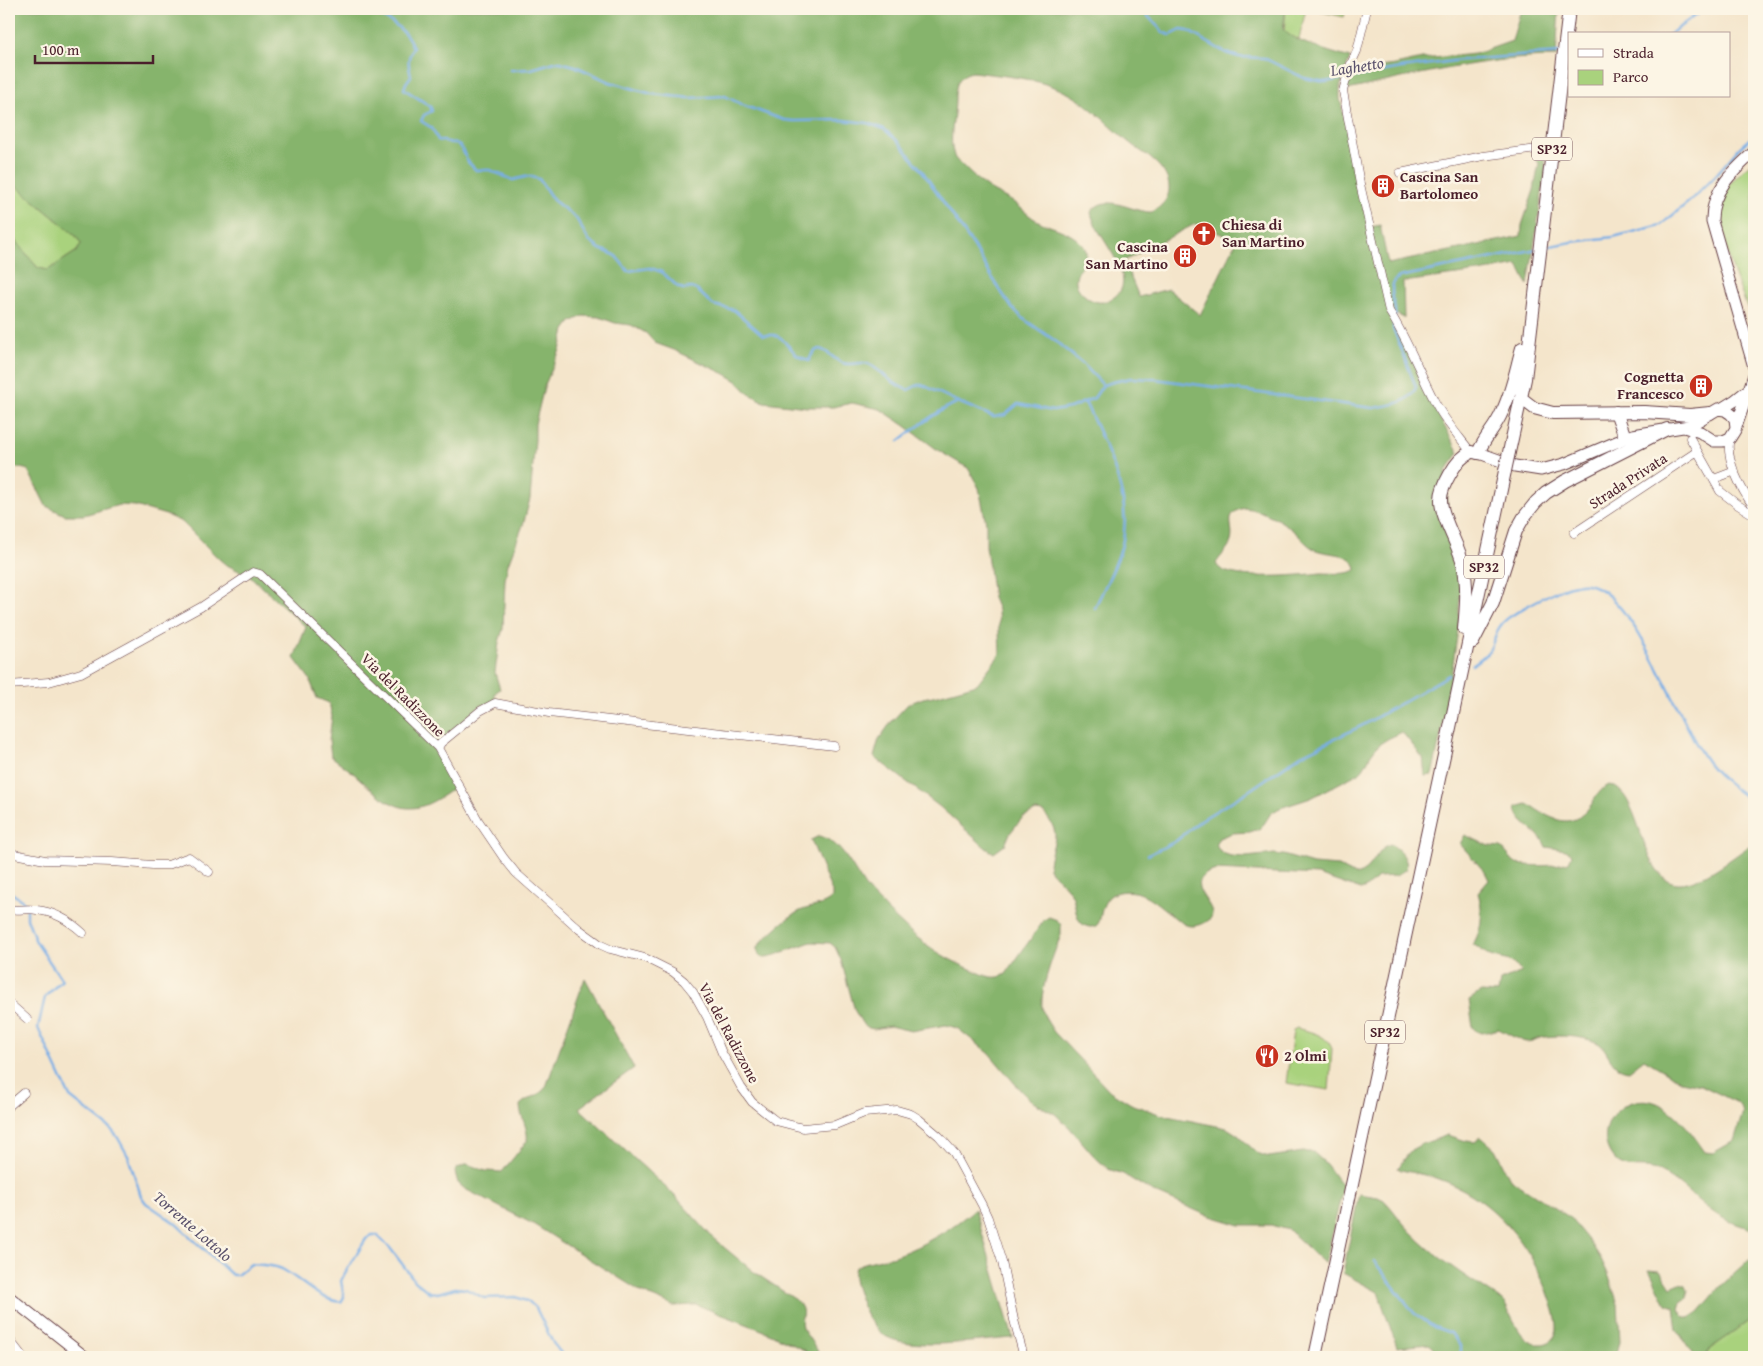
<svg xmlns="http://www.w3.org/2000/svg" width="1763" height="1366" font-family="'Gentium Book Plus',serif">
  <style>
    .green { fill: #a9d27d; stroke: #7a7854 }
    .forest { fill: #86b46c; stroke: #686a4c; fill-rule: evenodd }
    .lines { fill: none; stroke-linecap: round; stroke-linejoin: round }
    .stream { stroke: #78aee6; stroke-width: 2.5 }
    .street-casing { stroke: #643d43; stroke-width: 9 }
    .secondary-casing { stroke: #643d43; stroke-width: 13 }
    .primary-casing { stroke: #643d43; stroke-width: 14 }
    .street { stroke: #fff; stroke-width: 8 }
    .secondary { stroke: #fff; stroke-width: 11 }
    .primary { stroke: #fff; stroke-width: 12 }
    .primary-bridge-casing { stroke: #643d43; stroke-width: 14; stroke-linecap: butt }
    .primary-bridge { stroke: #fff; stroke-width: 12 }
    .labels { text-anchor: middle; stroke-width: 5; stroke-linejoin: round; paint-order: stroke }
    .shield { fill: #fcf5e5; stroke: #7f5f63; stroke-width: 1 }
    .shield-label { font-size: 14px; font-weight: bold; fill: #4a1f2b }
    .poi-label { font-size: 15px; font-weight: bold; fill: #4a1f2b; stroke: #fcf5e5; text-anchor: start }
    .street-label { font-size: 15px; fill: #4a1f2b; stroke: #fcf5e5 }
    .water-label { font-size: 16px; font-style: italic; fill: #5a516c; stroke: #fcf5e5 }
  </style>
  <rect width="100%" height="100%" fill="#fcf5e5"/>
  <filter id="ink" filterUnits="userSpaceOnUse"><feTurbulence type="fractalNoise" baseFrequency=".02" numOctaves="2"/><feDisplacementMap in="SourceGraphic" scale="10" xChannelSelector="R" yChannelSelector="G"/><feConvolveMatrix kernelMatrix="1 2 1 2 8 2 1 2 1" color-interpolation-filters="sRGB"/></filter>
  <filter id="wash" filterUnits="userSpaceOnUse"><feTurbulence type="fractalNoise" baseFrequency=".0096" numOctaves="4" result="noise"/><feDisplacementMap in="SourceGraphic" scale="20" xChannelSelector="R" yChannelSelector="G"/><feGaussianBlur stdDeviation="1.12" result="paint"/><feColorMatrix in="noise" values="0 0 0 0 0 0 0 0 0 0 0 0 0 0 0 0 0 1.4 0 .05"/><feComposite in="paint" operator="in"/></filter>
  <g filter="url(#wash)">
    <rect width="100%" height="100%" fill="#f4e5cb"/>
    <path class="green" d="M1286 9H1306L1299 39 1290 36 1284 31Z
      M1309 9H1346L1344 17Z
      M1754 160V321C1743 302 1715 226 1719 205 1722 187 1742 172 1754 160Z
      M9 180 76 236 81 244 77 251 48 270 38 268 9 233Z
      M1296 1028C1310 1032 1327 1034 1332 1049L1329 1090 1286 1083 1293 1031Z
      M1754 1318V1357H1707V1351Z"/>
    <path class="forest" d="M9 9H1286L1283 29C1292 42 1334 53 1350 58L1340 86V99L1361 190 1371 227 1380 225 1388 264 1521 236 1522 225 1534 190 1539 163 1531 155 1540 152 1544 156 1546 168 1528 285 1518 265 1479 272 1403 282 1404 318 1390 311 1440 418 1459 453 1446 471 1448 531 1461 579 1458 630 1450 684 1445 703 1446 711 1432 775 1425 776 1423 758 1402 732C1390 738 1380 741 1372 753 1367 760 1366 767 1359 773L1311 798 1280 808 1271 813 1264 824 1259 829 1250 832 1232 833 1219 838 1216 843 1218 849 1225 854 1231 856 1246 857 1275 854 1283 855 1313 864 1338 866 1355 875C1374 871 1374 850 1390 844 1399 849 1409 858 1406 869L1396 876 1378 877 1366 888 1361 890 1318 875 1216 870C1171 883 1230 909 1206 922 1199 926 1193 927 1186 925 1170 917 1152 894 1134 892 1115 889 1105 895 1101 914 1100 917 1100 922 1097 925 1095 927 1092 927 1090 927 1074 925 1077 906 1072 895 1067 885 1056 878 1049 869 1049 842 1066 838 1043 812L1036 811 1023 817 1010 833 1005 845 994 853 986 848 940 807 874 757 879 739 892 721 908 704 923 698 938 695 977 684 1000 654 998 610 993 598 986 546V523L979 488 968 468 939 451 904 425 880 409 852 403 833 407H807L764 402 748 393 737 381 725 374 674 350 655 343 646 333 631 325 615 323 599 317 583 316 571 322 565 330 560 350 544 387 535 424V440L530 499 523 525 508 564 505 580 503 629 499 642 495 673 500 689 495 693V702L480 706 433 747 455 787C414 818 398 814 361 780 352 771 341 764 331 756L329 740 332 716 329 703 317 698 309 678 294 658 306 627 251 577 225 564 218 558 182 522 166 515 135 506 119 505 84 515H65L46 506 28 470C21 468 16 466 9 471V233L38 268 48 270 77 251 81 244 76 236 9 180ZM973 72C1003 76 1031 77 1059 89 1086 100 1104 121 1126 140 1135 148 1147 154 1156 163 1174 180 1174 200 1152 212 1132 213 1106 191 1091 212 1095 239 1147 282 1109 300 1102 304 1094 302 1088 298 1057 276 1097 263 1083 245 1071 231 1055 229 1040 222 1029 217 1022 208 1013 202 1005 197 997 194 989 189 980 183 972 175 964 167 961 164 955 160 954 156 948 139 955 117 955 99 955 86 958 74 973 72ZM1195 224 1237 240 1200 315 1168 289 1139 297 1124 261ZM1245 508C1265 511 1282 520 1297 534 1302 539 1308 546 1314 549 1327 556 1354 550 1356 570 1346 575 1333 573 1321 573 1303 575 1220 583 1216 563 1220 557 1227 550 1230 544 1237 529 1220 513 1245 508Z
      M1521 9H1559L1556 57C1484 57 1413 76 1343 91L1349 73 1355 70 1395 65 1422 59 1475 54 1512 41Z
      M1609 785C1645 791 1639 895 1687 882 1710 877 1734 856 1754 843V1230C1740 1225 1725 1221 1713 1212 1694 1199 1679 1181 1658 1171 1645 1164 1626 1173 1615 1160 1587 1129 1627 1086 1661 1105 1680 1115 1693 1135 1705 1152L1713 1153 1734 1141 1743 1112 1738 1103 1701 1085 1681 1081 1644 1059 1629 1071C1608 1069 1610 1048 1596 1042 1582 1036 1560 1035 1545 1037 1539 1037 1533 1042 1526 1042 1519 1041 1506 1032 1498 1029 1487 1031 1482 1037 1473 1028L1469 1000 1481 992 1498 993 1500 981 1522 972 1510 961 1490 956 1473 944C1483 929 1483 909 1478 893L1489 880 1485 872 1460 844 1465 835 1489 846 1501 847 1516 864C1534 866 1552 867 1569 862L1572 855 1566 850 1546 847C1540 830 1517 825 1516 807L1527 804C1550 817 1570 834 1591 805 1596 797 1600 789 1609 785Z
      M819 836C842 841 854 872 867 889 872 896 880 902 886 909 913 936 937 956 973 970 984 975 995 981 1006 974L1044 920 1049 917 1057 920 1061 925V935C1054 953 1040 989 1042 1007 1043 1016 1049 1024 1054 1032L1110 1091 1131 1104 1162 1115 1227 1128 1238 1135 1257 1153 1269 1157 1303 1152H1313L1326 1164 1343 1187 1325 1264 1289 1230 1271 1225H1240L1204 1214 1151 1191 1123 1174 1108 1169 1094 1156 1069 1127 1055 1114 1033 1102 1022 1092 989 1053 957 1028 946 1025 911 1031 890 1026 874 1029 869 1028 862 1023 855 1011 841 960 835 947 830 943 811 942 767 958C760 957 757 954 757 947 769 934 784 919 800 911 811 906 823 907 832 898V892L811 840Z
      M585 978 634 1068 579 1108 674 1195 714 1239 754 1272 796 1300C808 1313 799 1315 802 1328L822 1357H803L806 1351 767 1332 697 1305 673 1306 643 1293 533 1224 465 1189 458 1183 455 1172 456 1169 467 1164 486 1171 502 1172 527 1141C529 1128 520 1118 520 1105 528 1097 539 1097 546 1087Z
      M1448 1135 1466 1141 1475 1142 1481 1137 1495 1149 1510 1179 1569 1217 1592 1245 1601 1259 1608 1274 1618 1304 1620 1341 1616 1357H1439L1433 1347 1429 1344 1397 1347 1378 1292 1343 1273 1359 1194 1378 1197 1384 1200C1394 1210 1401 1222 1411 1232 1437 1259 1470 1279 1501 1300L1505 1304C1512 1317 1522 1346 1541 1344 1545 1344 1551 1342 1554 1338 1561 1328 1554 1311 1551 1301 1535 1253 1502 1208 1456 1186 1438 1177 1420 1174 1401 1170L1398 1168 1411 1150 1422 1144Z
      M975 1209 1013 1338C982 1340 914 1351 887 1337 874 1330 865 1315 861 1301 857 1290 851 1278 855 1267 868 1260 883 1260 897 1255 925 1245 951 1229 975 1209Z
      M1754 1256V1318L1707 1351V1357H1695L1677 1330 1674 1307 1666 1304 1649 1269 1660 1270 1671 1287 1680 1283 1686 1285 1688 1290 1687 1298 1681 1302 1679 1309 1683 1316 1690 1318 1699 1312 1722 1285Z"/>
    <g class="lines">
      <path class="stream" d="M367 9C385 18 407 28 413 48 407 59 408 64 411 76L406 83 404 89 430 106 432 111 424 115 421 121 432 128 438 140 457 144 461 147 468 162 476 170H490L513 180 529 176 539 179 553 200 576 218 589 241 600 249 615 255 628 271 650 268 662 272 678 287 683 289 692 288 698 291 713 305 734 310 763 335H774L781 338 798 356 809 361C818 336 830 358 842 363 850 366 861 361 869 364 883 372 892 385 908 390L918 385H923L958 402C936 412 918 426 899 441
        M1141 9 1164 33 1171 35 1181 30 1188 31 1226 53 1239 57 1264 58 1304 78 1325 82 1401 68 1461 60 1560 53
        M1670 34 1704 9
        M510 70 531 69 555 62H560L575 66 610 82 652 94 689 98 725 96 745 106 784 120 794 121 843 120 868 123 884 129 900 143 923 172 974 247 998 287 1012 308 1025 320 1054 340 1083 364 1103 385
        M1545 247 1572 242 1613 237 1661 225 1691 200 1715 176 1739 148 1754 135
        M1395 317C1397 303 1385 287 1399 277L1537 249
        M958 402 994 417 1005 415 1018 404 1053 411 1070 408 1094 398 1103 385 1113 382 1131 378 1155 379 1373 408C1389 405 1410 404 1416 387L1393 328 1394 323
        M1085 402C1104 444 1132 492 1123 540 1119 562 1104 587 1095 608
        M1472 665C1479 660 1488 655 1491 647 1496 636 1497 626 1508 618 1524 607 1568 581 1587 584 1633 591 1679 720 1704 757 1716 776 1736 790 1754 803
        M1148 855 1176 841 1201 820 1250 790 1301 755 1365 724 1449 675
        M9 891 24 902 27 907V918L36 942 62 980 45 997 38 1028 70 1097 111 1129 118 1138 128 1156 141 1196 146 1203 175 1223 232 1275H237L251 1264C260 1265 273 1265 282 1269 302 1280 316 1299 341 1302L344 1297 341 1281 345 1273 366 1239 372 1235H377L390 1248 415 1281 429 1292 438 1293 455 1288 466 1289 484 1298 516 1297 529 1302 536 1308 553 1343 564 1357
        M1374 1261 1414 1313 1434 1327 1451 1333 1461 1347V1357"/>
    </g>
  </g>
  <g filter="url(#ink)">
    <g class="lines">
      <g class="street-casing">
        <path id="street" d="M1367 9 1357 51 1350 66 1343 91 1360 184 1389 311C1407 339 1418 369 1433 398 1442 418 1458 435 1471 452
          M1400 173 1483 156 1553 147
          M1690 438 1720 491 1738 505 1754 515
          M1730 438C1724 458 1742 491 1754 507
          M1714 479 1735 471
          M1574 533 1696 452
          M9 685 49 682 81 673 201 607 253 572 260 574 438 748 478 820 503 857 516 873 579 929 601 945 610 949 645 958 673 972 684 981 693 992 707 1017 722 1053 741 1087 752 1102 767 1114 776 1121 803 1128 835 1125 864 1113 897 1110 911 1114 919 1119 939 1136 954 1153 982 1205 988 1218 1002 1262 1014 1320 1024 1357
          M438 748 441 743 480 711 495 703 549 713 834 746
          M9 853 45 860 112 862 153 865H168L189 857 209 872
          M9 909C18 911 28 908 37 910 55 912 70 921 83 933
          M9 1003 27 1019
          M9 1106 24 1093
          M9 1339 23 1357"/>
      </g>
      <g class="secondary-casing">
        <path id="secondary" d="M1754 152C1733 171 1711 191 1712 221L1754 367
          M1721 409 1734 401 1748 390
          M1684 427 1700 432 1714 441H1723L1730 438 1735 430 1754 375
          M1471 452 1482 454 1515 466 1541 470 1564 464 1633 435 1689 426 1718 409 1725 410 1731 414 1735 419 1736 427
          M9 1297 85 1357"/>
      </g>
      <g class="primary-casing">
        <path id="primary" d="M1521 398 1534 408 1553 413 1644 412 1690 415 1710 413
          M1616 412 1625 437
          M1478 453C1484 438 1496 427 1502 412 1512 392 1516 369 1522 348
          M1508 457 1525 379 1569 9
          M1464 629C1466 608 1468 585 1463 564 1459 545 1440 516 1441 499 1441 490 1446 481 1450 474 1455 465 1462 456 1471 452
          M1473 642 1493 603 1516 531 1524 517 1536 502 1546 493 1565 481 1667 429
          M1315 1357 1505 471"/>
      </g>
      <use href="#street" class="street"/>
      <use href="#secondary" class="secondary"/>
      <use href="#primary" class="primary"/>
      <g class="primary-bridge-casing">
        <path id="primary-bridge" d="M1505 471 1508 457"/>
      </g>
      <use href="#primary-bridge" class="primary-bridge"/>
    </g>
  </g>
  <defs>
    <g id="building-disc" transform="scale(1.25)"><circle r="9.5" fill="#c8321e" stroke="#fcf5e5"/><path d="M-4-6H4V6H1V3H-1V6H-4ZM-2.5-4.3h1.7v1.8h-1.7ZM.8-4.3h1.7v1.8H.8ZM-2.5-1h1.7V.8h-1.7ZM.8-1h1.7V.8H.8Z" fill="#fff"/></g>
    <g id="church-disc" transform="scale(1.25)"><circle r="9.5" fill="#c8321e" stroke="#fcf5e5"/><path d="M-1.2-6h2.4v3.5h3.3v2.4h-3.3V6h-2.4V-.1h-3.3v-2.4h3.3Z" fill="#fff"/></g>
    <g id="restaurant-disc" transform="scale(1.25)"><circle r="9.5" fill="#c8321e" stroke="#fcf5e5"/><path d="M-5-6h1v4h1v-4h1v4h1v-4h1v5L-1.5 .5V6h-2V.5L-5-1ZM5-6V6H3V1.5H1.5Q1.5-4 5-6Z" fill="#fff"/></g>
  </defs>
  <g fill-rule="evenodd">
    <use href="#building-disc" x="1383" y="186"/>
    <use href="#church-disc" x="1204" y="234"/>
    <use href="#building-disc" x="1185" y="256"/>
    <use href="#building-disc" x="1701" y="386"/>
    <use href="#restaurant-disc" x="1267" y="1056"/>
  </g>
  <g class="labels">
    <g class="shield">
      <rect x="1532" y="137.5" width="40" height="23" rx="4"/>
      <rect x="1464" y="555.5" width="40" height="23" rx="4"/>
      <rect x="1365" y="1020.5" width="40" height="23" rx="4"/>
    </g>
    <g class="shield-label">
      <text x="1552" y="154">SP32</text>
      <text x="1484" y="572">SP32</text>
      <text x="1385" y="1037">SP32</text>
    </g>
    <g class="poi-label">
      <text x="1400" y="182">Cascina San<tspan x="1400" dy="17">Bartolomeo</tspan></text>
      <text x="1222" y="230">Chiesa di<tspan x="1222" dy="17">San Martino</tspan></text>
      <text x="1168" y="252" text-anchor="end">Cascina<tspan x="1168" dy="17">San Martino</tspan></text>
      <text x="1684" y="382" text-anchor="end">Cognetta<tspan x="1684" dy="17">Francesco</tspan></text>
      <text x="1284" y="1061">2 Olmi</text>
    </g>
    <g class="street-label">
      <text transform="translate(1628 481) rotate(-33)" y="5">Strada Privata</text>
      <text transform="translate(403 695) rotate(45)" y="5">Via del Radizzone</text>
      <text transform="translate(729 1033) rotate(62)" y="5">Via del Radizzone</text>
    </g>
    <g class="water-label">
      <text transform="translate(1357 66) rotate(-9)" y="6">Laghetto</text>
      <text transform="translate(193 1226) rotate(41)" y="6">Torrente Lottolo</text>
    </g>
  </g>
  <rect width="1763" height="1366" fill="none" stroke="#fcf5e5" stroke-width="30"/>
  <rect x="1568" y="32" width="162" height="65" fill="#fcf5e5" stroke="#b59f9b"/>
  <rect x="1578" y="49" width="25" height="8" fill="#ffffff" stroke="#b59f9b"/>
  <text x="1613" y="58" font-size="15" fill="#4a1f2b">Strada</text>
  <rect x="1578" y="70" width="25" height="15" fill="#a9d27d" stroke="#b59f9b"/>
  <text x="1613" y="82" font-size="15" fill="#4a1f2b">Parco</text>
  <path d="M35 55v8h118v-8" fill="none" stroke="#4a1f2b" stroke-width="2.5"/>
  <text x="42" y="55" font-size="15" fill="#4a1f2b" stroke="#fcf5e5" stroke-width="4" paint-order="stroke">100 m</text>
</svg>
